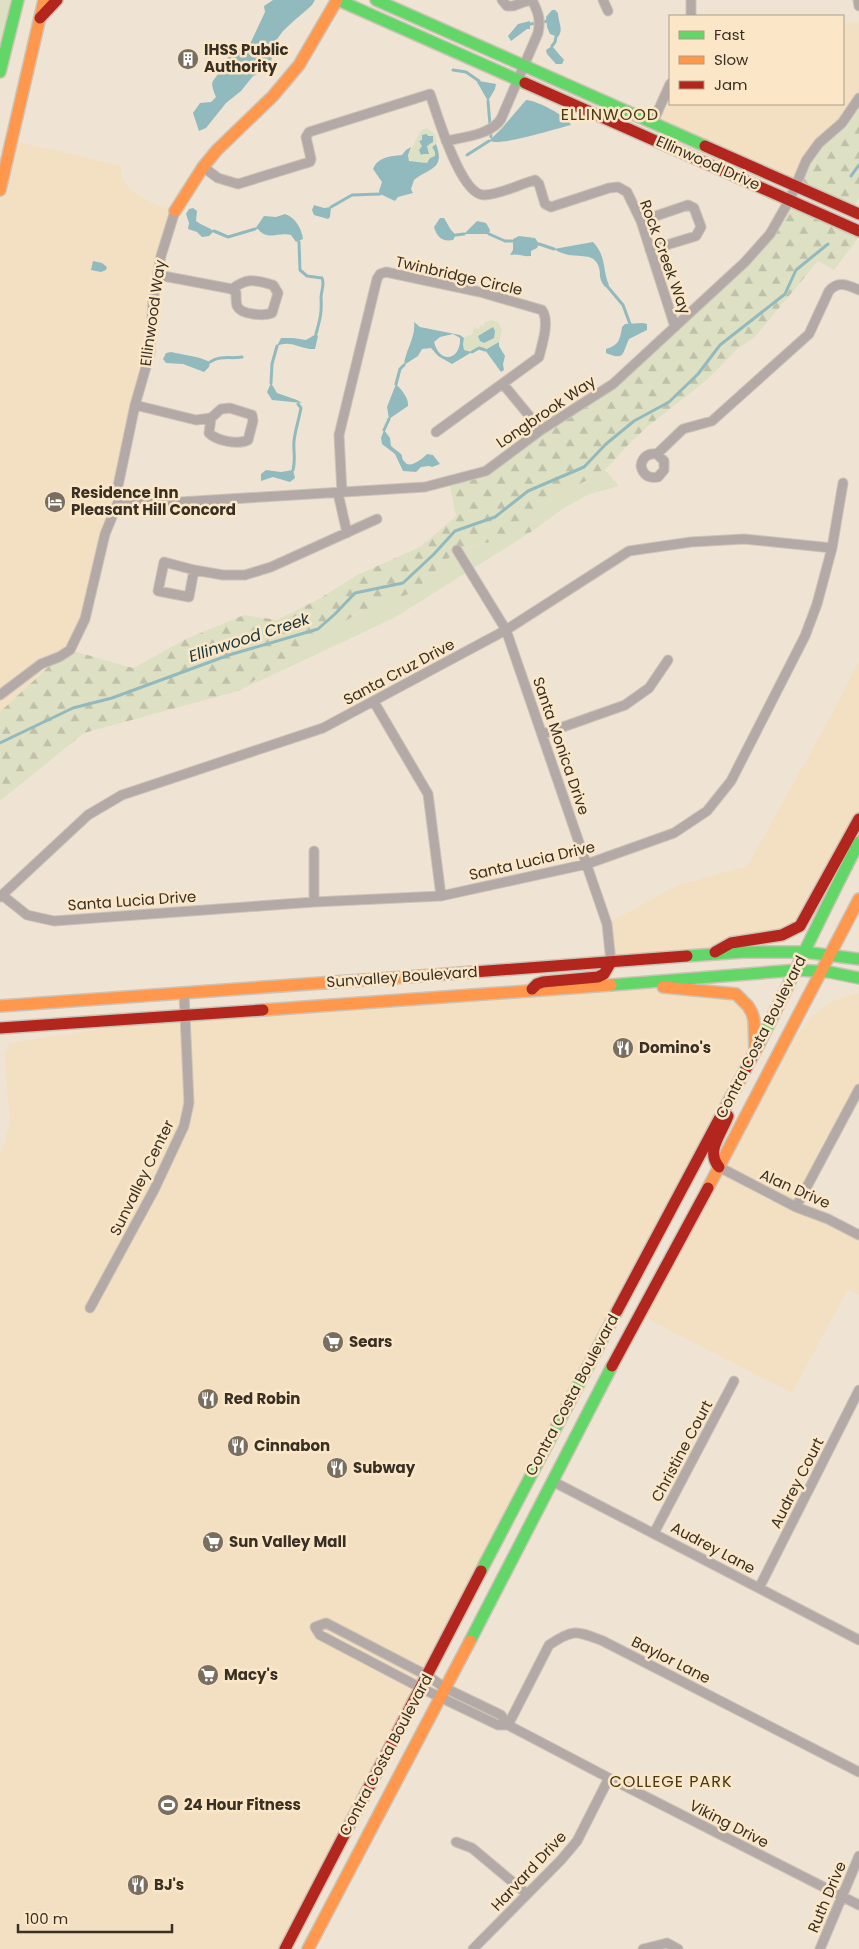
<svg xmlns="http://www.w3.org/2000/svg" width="859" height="1949" font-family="Poppins,sans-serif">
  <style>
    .built { fill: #f3e0c3 }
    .grass { fill: #dee0c4 }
    .forest { fill: url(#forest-firs) }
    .water { fill: #91babe; fill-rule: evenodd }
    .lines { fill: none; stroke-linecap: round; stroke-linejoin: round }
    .stream { stroke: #91babe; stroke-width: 3 }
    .street-casing { stroke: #ccc3b6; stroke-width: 11 }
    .fast-casing { stroke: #ccc3b6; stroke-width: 14 }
    .slow-casing { stroke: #ccc3b6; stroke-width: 14 }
    .jam-casing { stroke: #ccc3b6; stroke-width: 14 }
    .street { stroke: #b3a9a6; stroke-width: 9 }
    .fast { stroke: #63d668; stroke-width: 11 }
    .slow { stroke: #ff974d; stroke-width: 11 }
    .jam { stroke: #b3261e; stroke-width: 11 }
    .labels { text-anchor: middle; stroke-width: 5; stroke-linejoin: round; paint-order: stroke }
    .poi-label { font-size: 15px; font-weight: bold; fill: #383024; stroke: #fbe7c7; text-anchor: start }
    .street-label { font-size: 15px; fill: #383024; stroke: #fbe7c7 }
    .neighbourhood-label { font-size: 16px; letter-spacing: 1px; fill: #483910; stroke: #fbe7c7 }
    .water-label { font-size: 16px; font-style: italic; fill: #14343a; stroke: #fbe7c7 }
  </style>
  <defs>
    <pattern id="forest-firs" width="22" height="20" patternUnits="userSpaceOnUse" patternTransform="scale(1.25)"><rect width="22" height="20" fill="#dee0c4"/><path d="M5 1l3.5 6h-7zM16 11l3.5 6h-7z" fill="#bfc0a8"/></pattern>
  </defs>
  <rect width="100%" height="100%" fill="#efe4d3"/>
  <path class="built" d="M859 22V98L796 185 653 122 670 84V104H843V23Z
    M12 141 65 152 121 166V175L129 189 154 204 175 211 161 256 150 353 118 486 75 640 0 712V190Z
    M859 660V819L800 926 709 955 611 962 606 924 678 885 747 866 834 710Z
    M628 984 740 997 748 1006 755 1051 285 1949H0V1156L10 1122 4 1054 9 1043 185 1016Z
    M855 993H859V1089L796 1207 859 1235V1295L848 1289 792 1393 640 1315 772 1065 811 1017 832 1001Z"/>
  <path class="grass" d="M0 0H18L0 72Z
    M427 128 435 134 437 142 432 147 435 152V157L430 158 427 163 418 161 411 162 408 155 421 130Z
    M492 320 498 322 502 330 499 342 485 350 479 348 472 352 464 350 463 344 464 338 468 335H472L474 327 479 329 480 325 484 326 485 322Z
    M605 470 619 486 587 495 561 510 531 532 394 618 238 691 361 611 414 592 457 550 490 542 537 508Z"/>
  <path class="forest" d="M859 98V197L853 211 796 185 806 161Z
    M790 199 859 231V237L834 270 818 261 755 337 737 349 708 379 647 427 627 446 605 470 537 508 531 532 457 550 414 592 361 611 238 691 84 733 0 801V712L59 657 70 650 133 668 186 639 244 615 277 620 319 599 357 575 420 547 456 516 449 481 486 471 613 384 770 234Z"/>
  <path class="water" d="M273 0H315L312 5C300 17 280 29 274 46 271 54 273 61 269 69L253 76 241 91 226 103 206 128 199 131 193 113 200 103 211 102 216 97C208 78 214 83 221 69 230 53 233 50 250 44L265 12 264 6Z
    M552 10H555L558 13C558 22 564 29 558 37L550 34 547 27 546 17Z
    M530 21V29H527L511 41 508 36 518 24Z
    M552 46 564 60 562 64H556L547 54 546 50Z
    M479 81 496 84 495 89 488 101 477 82Z
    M526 100C536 100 567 116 571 125 555 129 502 146 489 141L502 128Z
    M427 134 428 136H433V142L427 146 429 154H423L421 155 419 150 422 146 419 141 422 140V135Z
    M436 144C446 170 428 168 414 180L411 189 413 193 398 197 395 201 380 194 379 191 382 182 373 169C378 157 390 156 402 155L406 150 411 147 408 155 409 161 427 163 430 158 435 156V152L432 147Z
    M314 205 324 208 331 207 330 217 328 219 314 215 312 210Z
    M193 208 197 211 196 221C201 225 208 227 214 231L209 236 202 237 197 232 188 229 189 223 186 214 189 209Z
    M285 214C295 217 302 229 303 239L296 242 291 235C279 232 267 241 258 229H255L264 216 276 217Z
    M440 218H444L451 230 456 235 453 240C442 242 437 237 434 227Z
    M477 221 486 223 490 230 489 234H464Z
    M519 236 535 238 539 244 537 248 531 251V256C523 257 518 253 510 255L513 250V239Z
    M593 242C607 257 602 269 609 285L605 287C597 276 602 274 598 265 593 252 575 258 565 254 561 253 557 251 554 249Z
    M93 261 102 263 107 267 106 270 101 272 91 270Z
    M414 322 420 327 460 335 464 338 463 344 464 350 472 352 452 364 438 356 431 348 422 349 418 356 404 365C405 350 416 338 414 322ZM453 334 460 338C461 360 440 365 434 342L440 337Z
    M643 323 647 324V330L629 339C622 354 625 361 606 353V349C619 345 620 340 622 327L625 324Z
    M493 327 495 331 494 338 484 343 480 341 478 336Z
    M316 334 318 336 315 349C301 350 291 339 277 346L281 338H293L306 340Z
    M499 342V346L505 356 503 364 504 370 501 372 485 350Z
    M171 352C184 355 198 356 210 362L209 367 204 372 183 364 166 363 163 359 166 353Z
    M271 383 277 393 297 400 302 403 272 400 267 392Z
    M396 384C401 389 409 398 408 406L389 419 387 407Z
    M384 430 390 438 391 446C394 449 398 451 401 454 403 457 401 458 404 461 409 470 422 459 427 454L433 455 440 464 432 467 429 466 421 467 416 472 403 471 395 454 382 444 381 438Z
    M266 470 281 472 293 470 295 478 290 482 273 477 261 481V474Z"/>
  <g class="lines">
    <path class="stream" d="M531 24 548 21
      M552 46 555 42 556 37
      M453 70 466 72 479 81
      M488 101 491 137
      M467 155 489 141
      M851 176 859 165
      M331 207 352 195 380 194
      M214 231 228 237 255 229
      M489 234 505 241H512
      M456 235 464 234
      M299 242 300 270 307 276 322 278C325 285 321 290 321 298 322 313 320 319 316 334
      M539 244 554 249
      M607 286 623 305 630 324
      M472 352 479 348 485 350
      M210 362C221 355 230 359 242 357
      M271 383 272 364 277 346
      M396 384 400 369 404 365
      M384 430 389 419
      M293 470C296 458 293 451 294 441 295 431 299 419 301 408L298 404
      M0 743 73 708 112 698 229 655 318 629 335 614 355 593 403 583 434 554 455 531 495 517 528 491 584 467 606 444 634 421 669 402 698 374 720 345 785 294 796 270 828 244"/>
    <g class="street-casing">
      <path id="street" d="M502 0 507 6H513L529 0
        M603 0 608 11
        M858 0 859 6
        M691 16V0
        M653 122 670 84
        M446 141C463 137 491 135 501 119L538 33C541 19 538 12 532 0
        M203 167 218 178 238 184 303 164 310 162 311 159 306 137 309 132 430 94C437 113 460 195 484 195 499 195 520 184 535 180L539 184 545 204 551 207 609 188 618 187 627 192 641 221 675 327
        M641 221 688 205 694 208 701 227 696 236 650 250
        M158 275 232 289 236 293C236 296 236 303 237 306 241 315 264 316 272 313L278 293 273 285C254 280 248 277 232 289
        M503 384 541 430
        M135 405 196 420 211 418 221 409 230 408 252 415 253 421 248 440C238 445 217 441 209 433L211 418
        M657 454 664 461V470L658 477C649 479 643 475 641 466 642 457 648 453 657 454L683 429 712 421 809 334 829 291C838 280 848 285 859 290
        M338 493 347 533
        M342 493 339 435 377 279 380 274 386 272 480 292 542 310C550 322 542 344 539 357L436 432
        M119 500 148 504 425 487 486 471 541 430 613 384 745 262 770 234 790 199 806 161 819 143 842 123 859 98
        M457 550 506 630 607 924 611 962
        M194 570 189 597 158 591 164 562 194 570 223 575H245L271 567 377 519
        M0 695 41 664 59 657 70 650 85 619 105 534 119 500 118 486 135 405 150 353 153 300 161 256 175 211
        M374 702 428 794 441 896
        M543 734 625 705 649 688 668 660
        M314 851V902
        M2 895 27 915 54 921 314 902 441 896 587 864 674 833 707 811 731 781 805 636 817 604 832 548 843 483
        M0 897 88 815 122 795 323 728 506 630 629 551 691 542 744 539 832 548
        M719 1167 796 1207 828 1219 859 1235
        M796 1207 859 1089
        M90 1308 154 1190 184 1126 189 1103 184 993
        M554 1482 859 1640
        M654 1533 734 1381
        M759 1588 859 1390
        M508 1725H498L421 1688 320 1635 315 1627 326 1623 428 1676 445 1688 501 1715 508 1725 609 1778 859 1905
        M508 1725 549 1645C574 1628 577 1631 603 1641L859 1772
        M456 1842 472 1848 527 1894
        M473 1949 561 1860 577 1841 609 1778
        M643 1949 667 1943 678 1949
        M820 1949 859 1856"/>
    </g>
    <g class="fast-casing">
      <path id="fast" d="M338 0 525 83
        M376 0 705 146
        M0 72 18 0
        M687 956 744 952H804L859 959
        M611 985 797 970 829 972 859 978
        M759 1044C793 977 824 909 859 842
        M481 1571 617 1311
        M470 1641 612 1366"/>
    </g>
    <g class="slow-casing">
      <path id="slow" d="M0 190 44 0
        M175 211 203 167 217 150 273 96 299 65 337 0
        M663 987 736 994 748 1006 752 1013 754 1020 755 1051
        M0 1006 434 975
        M263 1010 611 985
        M708 1188 859 899
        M308 1949 470 1641"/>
    </g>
    <g class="jam-casing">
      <path id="jam" d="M40 18 57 0
        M525 83 859 231
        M705 146 859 214
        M715 952 731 943 782 935 800 926 859 819
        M434 975 687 956
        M532 989 537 984 543 982 598 977 604 974 611 962
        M0 1028 263 1010
        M719 1167C705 1151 722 1133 728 1116
        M617 1311 759 1044
        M612 1366 708 1188
        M285 1949 481 1571"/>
    </g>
    <use href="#street" class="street"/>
    <use href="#fast" class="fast"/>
    <use href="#slow" class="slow"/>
    <use href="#jam" class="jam"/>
  </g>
  <defs>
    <g id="building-disc" transform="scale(1.125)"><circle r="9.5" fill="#786f61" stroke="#fbe7c7"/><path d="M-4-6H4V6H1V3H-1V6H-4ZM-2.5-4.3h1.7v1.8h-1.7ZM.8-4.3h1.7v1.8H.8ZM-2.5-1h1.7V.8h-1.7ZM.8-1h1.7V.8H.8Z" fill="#fff"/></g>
    <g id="hotel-disc" transform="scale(1.125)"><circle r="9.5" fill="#786f61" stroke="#fbe7c7"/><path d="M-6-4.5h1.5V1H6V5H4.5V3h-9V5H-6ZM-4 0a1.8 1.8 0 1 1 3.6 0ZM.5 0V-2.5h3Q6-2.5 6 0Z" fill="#fff"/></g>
    <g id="restaurant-disc" transform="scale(1.125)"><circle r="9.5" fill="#786f61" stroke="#fbe7c7"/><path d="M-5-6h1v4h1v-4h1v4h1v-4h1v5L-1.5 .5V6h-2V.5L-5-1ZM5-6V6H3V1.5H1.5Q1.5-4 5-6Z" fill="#fff"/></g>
    <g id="supermarket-disc" transform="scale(1.125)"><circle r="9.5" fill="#786f61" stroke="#fbe7c7"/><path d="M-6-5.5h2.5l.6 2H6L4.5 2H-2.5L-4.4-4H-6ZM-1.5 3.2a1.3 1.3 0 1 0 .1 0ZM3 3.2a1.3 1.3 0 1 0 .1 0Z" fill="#fff"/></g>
    <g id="stadium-disc" transform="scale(1.125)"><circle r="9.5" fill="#786f61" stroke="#fbe7c7"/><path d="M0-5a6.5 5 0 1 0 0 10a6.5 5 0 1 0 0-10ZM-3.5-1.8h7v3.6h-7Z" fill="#fff"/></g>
  </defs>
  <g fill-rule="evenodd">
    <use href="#building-disc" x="188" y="59"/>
    <use href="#hotel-disc" x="55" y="502"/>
    <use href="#restaurant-disc" x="623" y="1048"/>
    <use href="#supermarket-disc" x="333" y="1342"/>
    <use href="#restaurant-disc" x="208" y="1399"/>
    <use href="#restaurant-disc" x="238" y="1446"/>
    <use href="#restaurant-disc" x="337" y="1468"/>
    <use href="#supermarket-disc" x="213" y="1542"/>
    <use href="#supermarket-disc" x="208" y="1675"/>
    <use href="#stadium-disc" x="168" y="1805"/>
    <use href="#restaurant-disc" x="138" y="1885"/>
  </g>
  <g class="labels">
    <g class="poi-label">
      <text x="204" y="55">IHSS Public<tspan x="204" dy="17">Authority</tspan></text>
      <text x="71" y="498">Residence Inn<tspan x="71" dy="17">Pleasant Hill Concord</tspan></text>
      <text x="639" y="1053">Domino's</text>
      <text x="349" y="1347">Sears</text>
      <text x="224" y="1404">Red Robin</text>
      <text x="254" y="1451">Cinnabon</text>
      <text x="353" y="1473">Subway</text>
      <text x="229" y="1547">Sun Valley Mall</text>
      <text x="224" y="1680">Macy's</text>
      <text x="184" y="1810">24 Hour Fitness</text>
      <text x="154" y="1890">BJ's</text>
    </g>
    <g class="street-label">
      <text transform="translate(708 163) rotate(24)" y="5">Ellinwood Drive</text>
      <text transform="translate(665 257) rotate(70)" y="5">Rock Creek Way</text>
      <text transform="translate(459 276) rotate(13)" y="5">Twinbridge Circle</text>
      <text transform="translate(153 313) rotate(-82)" y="5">Ellinwood Way</text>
      <text transform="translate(546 412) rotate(-34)" y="5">Longbrook Way</text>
      <text transform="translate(399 672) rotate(-28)" y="5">Santa Cruz Drive</text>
      <text transform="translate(561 746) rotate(71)" y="5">Santa Monica Drive</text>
      <text transform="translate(532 861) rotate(-13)" y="5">Santa Lucia Drive</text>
      <text transform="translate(132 901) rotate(-4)" y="5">Santa Lucia Drive</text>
      <text transform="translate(402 977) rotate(-4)" y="5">Sunvalley Boulevard</text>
      <text transform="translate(761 1037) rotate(-63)" y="5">Contra Costa Boulevard</text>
      <text transform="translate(142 1178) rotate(-64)" y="5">Sunvalley Center</text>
      <text transform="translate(795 1189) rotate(24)" y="5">Alan Drive</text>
      <text transform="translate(572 1395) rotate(-62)" y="5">Contra Costa Boulevard</text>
      <text transform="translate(682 1451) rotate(-62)" y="5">Christine Court</text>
      <text transform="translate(797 1483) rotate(-63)" y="5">Audrey Court</text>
      <text transform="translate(713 1548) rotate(28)" y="5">Audrey Lane</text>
      <text transform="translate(671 1660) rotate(27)" y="5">Baylor Lane</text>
      <text transform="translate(386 1755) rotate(-62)" y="5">Contra Costa Boulevard</text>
      <text transform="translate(729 1824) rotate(27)" y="5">Viking Drive</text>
      <text transform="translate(529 1871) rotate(-47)" y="5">Harvard Drive</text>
      <text transform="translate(827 1897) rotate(-67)" y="5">Ruth Drive</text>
    </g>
    <g class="neighbourhood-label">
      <text x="610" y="120">ELLINWOOD</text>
      <text x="671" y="1787">COLLEGE PARK</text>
    </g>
    <g class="water-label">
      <text transform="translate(249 637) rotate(-18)" y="6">Ellinwood Creek</text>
    </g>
  </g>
  <rect x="669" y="15" width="175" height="90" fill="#fbe7c7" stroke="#ad9e86"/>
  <rect x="679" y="31" width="25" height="8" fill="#63d668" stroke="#ad9e86"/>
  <text x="714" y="40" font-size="15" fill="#383024">Fast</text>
  <rect x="679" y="56" width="25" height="8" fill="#ff974d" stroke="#ad9e86"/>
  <text x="714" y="65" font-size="15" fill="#383024">Slow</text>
  <rect x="679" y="81" width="25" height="8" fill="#b3261e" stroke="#ad9e86"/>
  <text x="714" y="90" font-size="15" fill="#383024">Jam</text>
  <path d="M18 1924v8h154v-8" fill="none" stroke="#383024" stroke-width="2.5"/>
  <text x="25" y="1924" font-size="15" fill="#383024" stroke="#fbe7c7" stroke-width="4" paint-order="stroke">100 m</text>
</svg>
